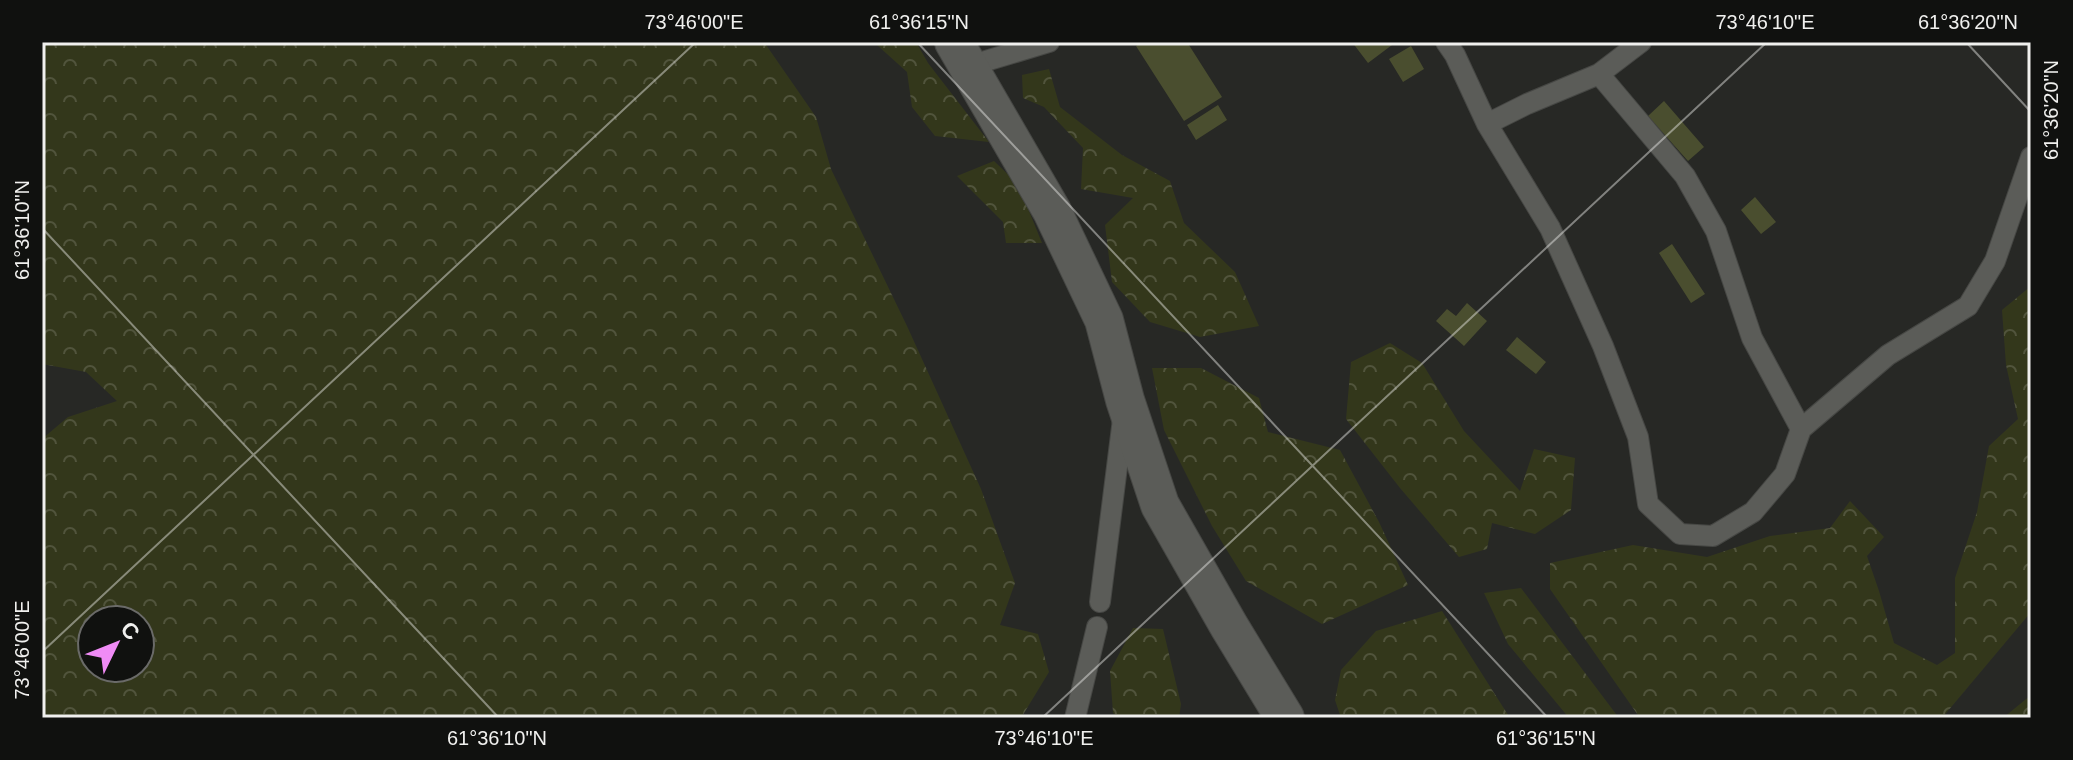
<svg xmlns="http://www.w3.org/2000/svg" width="2073" height="760" font-family="Arial,sans-serif">
  <style>
    .forest { fill: url(#forest-crowns); fill-rule: evenodd }
    .building { fill: #4a4e2f }
    .lines { fill: none; stroke-linecap: round; stroke-linejoin: round }
    .lane-casing { stroke: #464744; stroke-width: 22 }
    .street-casing { stroke: #464744; stroke-width: 40 }
    .lane { stroke: #5b5c58; stroke-width: 20 }
    .street { stroke: #5b5c58; stroke-width: 38 }
    .ticks { fill: none; stroke: #f0f0ee; stroke-width: 2; stroke-opacity: 0.45 }
    .neatline { fill: none; stroke: #f0f0ee; stroke-width: 3 }
    .ticks-label { font-size: 20px; text-anchor: middle; fill: #f0f0ee }
  </style>
  <defs>
    <pattern id="forest-crowns" width="20" height="18" patternUnits="userSpaceOnUse" patternTransform="scale(2)"><rect width="20" height="18" fill="#33371b"/><path d="M2 6a3 3 0 1 1 6 0M12 15a3 3 0 1 1 6 0" fill="none" stroke="#51543c"/></pattern>
  </defs>
  <rect width="100%" height="100%" fill="#272825"/>
  <path class="forest" d="M42 42H764L816 117 831 169 907 326 981 489 1015 583 1000 625 1038 634 1049 672 1021 718H42V439L68 417 117 401 86 372 42 364ZM140 620V668H92V620Z
    M877 42H916L928 63 989 142 935 136 912 107 907 72 877 45Z
    M1049 69 1060 107 1122 155 1170 181 1184 223 1235 272 1259 326 1200 337 1150 322 1112 282 1105 225 1133 198 1081 189 1083 148 1044 107 1023 98 1022 75Z
    M994 161 1018 184 1042 243H1006L1003 222 957 176Z
    M2031 286V612L1942 718H1640L1550 589V563L1633 545 1707 557 1770 536 1830 528 1850 501 1884 537 1867 556 1879 591 1894 643 1937 665 1955 653V578L1977 512 1989 446 2018 419 2006 365 2002 310Z
    M1390 343 1422 363 1464 431 1520 491 1534 449 1575 458 1571 510 1535 534 1492 523 1487 549 1459 557 1400 488 1346 419 1351 362Z
    M1152 368H1201L1259 398 1268 432 1340 450 1379 522 1408 585 1322 624 1246 581 1212 526 1164 430Z
    M1521 588 1619 718H1569L1508 644 1484 593Z
    M1442 611 1510 718H1341L1335 700 1341 670 1376 631Z
    M1133 628 1163 629 1181 704 1179 718H1119L1113 713 1110 671Z
    M2031 695V718H2003Z"/>
  <path class="building" d="M1142 42H1187L1222 97 1184 121 1136 46Z
    M1352 42H1396L1368 63Z
    M1411 46 1424 69 1403 82 1389 59Z
    M1664 101 1704 147 1688 161 1648 116Z
    M1218 105 1227 120 1196 140 1187 125Z
    M1755 197 1776 222 1761 234 1741 210Z
    M1672 244 1705 294 1691 303 1659 253Z
    M1467 303 1487 321 1464 346 1436 321 1447 309 1456 316Z
    M1517 337 1546 362 1536 374 1506 350Z"/>
  <g class="lines">
    <g class="lane-casing">
      <path id="lane" d="M1446 42 1455 55 1487 124 1550 228 1603 346 1638 437 1648 504 1680 534 1713 536 1753 512 1785 474 1801 429 1888 355 1968 306 1995 261 2031 157
        M969 66 1049 42
        M1599 74 1685 176 1716 231 1752 338 1801 429
        M1487 124 1527 104 1599 74 1641 42
        M1100 602 1123 419
        M1075 718 1097 627"/>
    </g>
    <g class="street-casing">
      <path id="street" d="M954 42 1052 211 1104 320 1125 400 1160 505 1229 626 1285 718"/>
    </g>
    <use href="#lane" class="lane"/>
    <use href="#street" class="street"/>
  </g>
  <path class="ticks" d="M917 42 1548 718M1966 42 2031 112M42 228 499 718M42 652 696 42M1042 718 1767 42"/>
  <rect width="2073" height="760" fill="none" stroke="#10110f" stroke-width="88"/>
  <g transform="translate(116 644) rotate(47)"><circle r="38" fill="#10110f" stroke="#6a6a68" stroke-width="2"/>
  <path d="M0-6L14 30L0 20L-14 30Z" fill="#f08bf6"/>
  <text y="-12" font-size="22" font-weight="bold" text-anchor="middle" fill="#f0f0ee">С</text>
  </g>
  <rect x="44" y="44" width="1985" height="672" class="neatline"/>
  <g class="ticks-label">
    <text x="694" y="29">73°46'00"E</text>
    <text x="919" y="29">61°36'15"N</text>
    <text x="1765" y="29">73°46'10"E</text>
    <text x="1968" y="29">61°36'20"N</text>
    <text transform="translate(2051 110) rotate(-90)" y="7">61°36'20"N</text>
    <text transform="translate(22 230) rotate(-90)" y="7">61°36'10"N</text>
    <text transform="translate(22 650) rotate(-90)" y="7">73°46'00"E</text>
    <text x="497" y="745">61°36'10"N</text>
    <text x="1044" y="745">73°46'10"E</text>
    <text x="1546" y="745">61°36'15"N</text>
  </g>
</svg>
